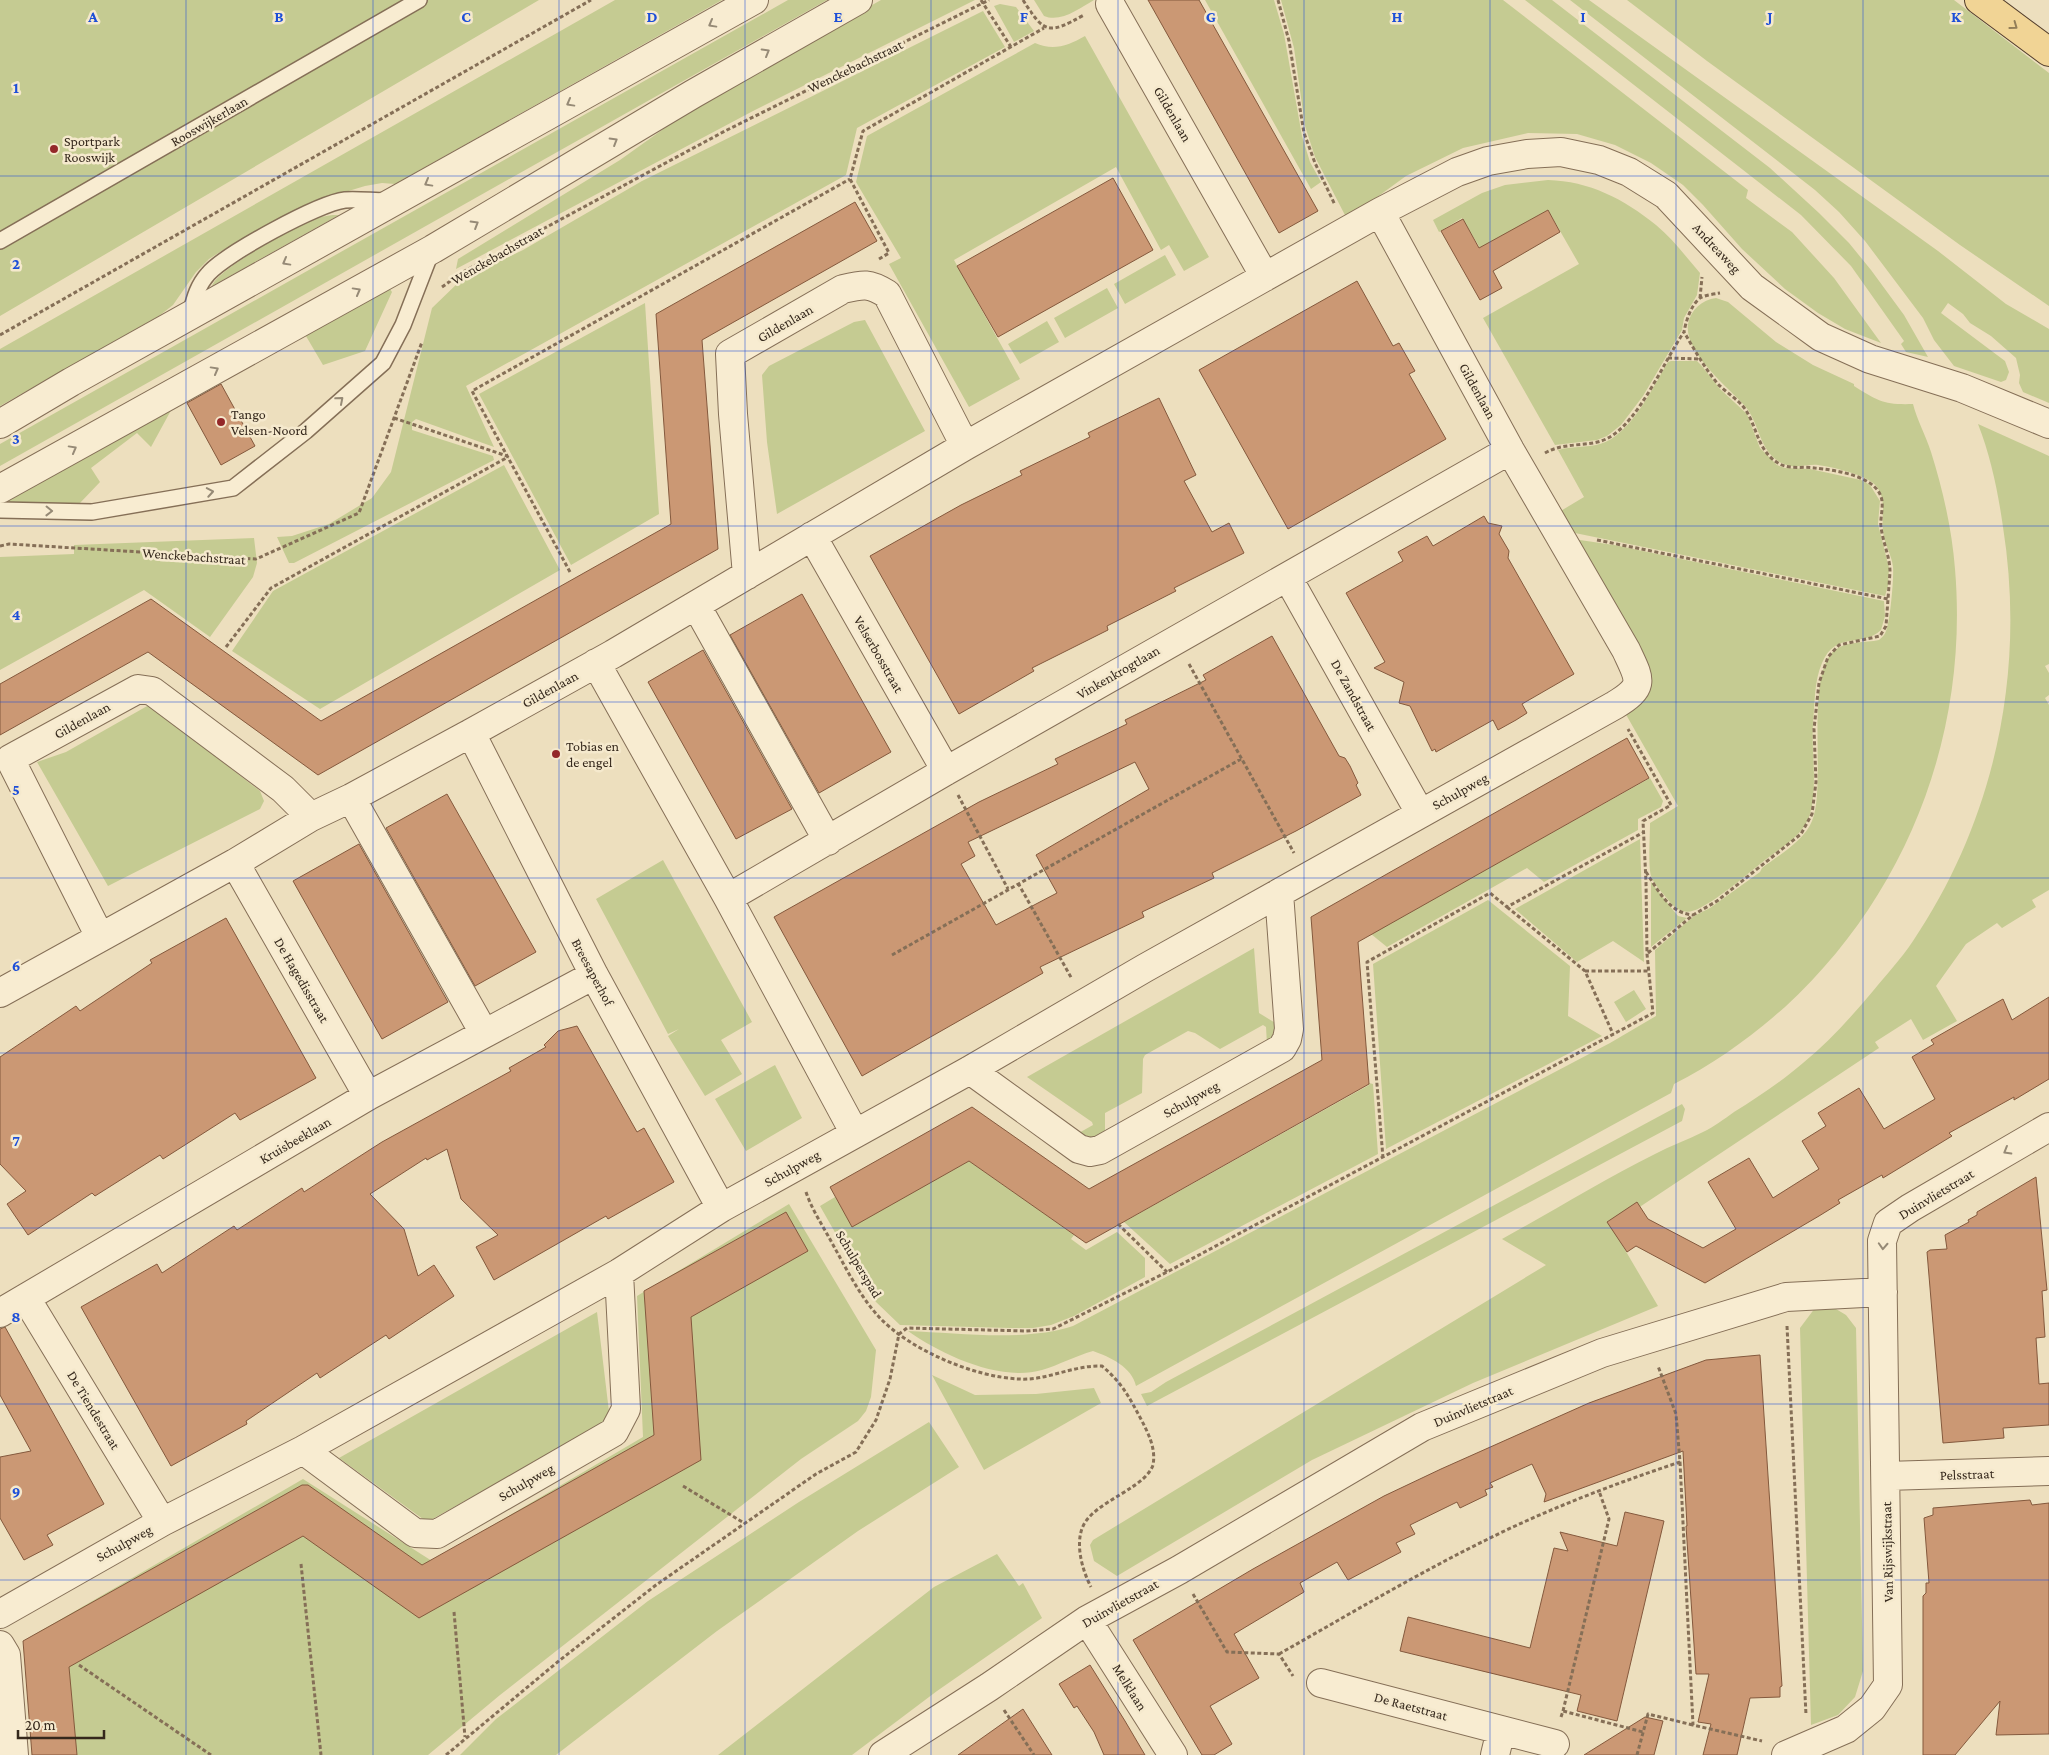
<svg xmlns="http://www.w3.org/2000/svg" width="2049" height="1755" font-family="'Crimson Pro',serif">
  <style>
    .green { fill: #c5cb92 }
    .building { fill: #cb9874; stroke: #84593d; fill-rule: evenodd }
    .lines { fill: none; stroke-linecap: round; stroke-linejoin: round }
    .service-casing { stroke: #856f57; stroke-width: 18 }
    .minor-casing { stroke: #856f57; stroke-width: 30 }
    .tertiary-casing { stroke: #856f57; stroke-width: 30 }
    .primary-casing { stroke: #533e2c; stroke-width: 30 }
    .path { stroke: #856f57; stroke-width: 3; stroke-dasharray: 4 2.5; stroke-linecap: butt }
    .service { stroke: #f8ecd1; stroke-width: 15 }
    .minor { stroke: #f8ecd1; stroke-width: 28 }
    .tertiary { stroke: #f8ecd1; stroke-width: 28 }
    .primary { stroke: #f1d495; stroke-width: 28 }
    .oneway { stroke: #968a76 }
    .oneway2 { stroke: #937e58 }
    .grid { fill: none; stroke: #1d4ed8; stroke-width: 1; stroke-opacity: 0.55 }
    .poi-dot { fill: #942829; stroke: #f5e9cd; stroke-width: 2 }
    .labels { text-anchor: middle; stroke-width: 5; stroke-linejoin: round; paint-order: stroke }
    .street-label { font-size: 14px; fill: #35281c; stroke: #f5e9cd }
    .poi-label { font-size: 14px; fill: #35281c; stroke: #f5e9cd; text-anchor: start }
    .grid-label { font-size: 16px; text-anchor: middle; font-weight: bold; fill: #1d4ed8; stroke: #f5e9cd; stroke-width: 5; stroke-linejoin: round; paint-order: stroke }
  </style>
  <rect width="100%" height="100%" fill="#eddfbe"/>
  <path class="green" d="M0 0H539L0 316Z
    M615 0H722L395 184 382 183 365 186 309 203 223 250 209 259 196 272 173 305 159 316 0 406V349Z
    M788 0H827L0 466V444Z
    M881 0H975L753 111 456 269 458 259 620 160 704 100Z
    M1034 0H1094C1080 8 1061 23 1044 16Z
    M1205 0H1274L1284 34 1302 136 1310 162 1321 182 1311 189Z
    M1281 0H1503L1748 190 1746 198 1792 232 1834 278 1881 343 1845 329 1818 313 1785 289 1742 249 1703 205 1683 185 1651 163 1615 145 1577 134 1528 133 1463 148 1406 176 1347 219 1315 157 1305 126 1294 48Z
    M1525 0H1552L1770 168 1819 213 1849 243 1871 270 1904 315 1928 357 1906 352 1901 344 1904 341 1851 266 1801 215Z
    M1570 0H1589L1938 251 2006 304 2049 329V403L2023 392 2019 383 2020 375 2016 358 1991 336 1970 323 1963 314 1948 303 1941 313 2005 361 2009 372 2006 380 2001 382 1954 366 1934 340 1923 318 1865 241 1839 212 1815 190Z
    M1627 0H1954L2049 73V306L1960 245 1707 61Z
    M1000 4 1016 7 1034 31 1014 42 994 6Z
    M983 11 1005 47 857 128 846 175 466 386 494 447 416 419 412 422V430L493 456 494 460 294 563H289L277 537 292 536 329 524 372 498 391 472 432 308 461 280 523 250 642 181Z
    M1085 36 1209 257 1184 271 1169 245 1161 250 1116 167 954 260 1020 379 969 407 889 264 901 258 856 182 867 136 1035 43C1053 51 1068 46 1085 36Z
    M1548 180C1589 181 1624 199 1656 225 1673 239 1686 257 1700 273L1697 295 1684 318 1682 330 1643 396 1621 425 1607 436 1597 440 1555 445 1483 318 1579 264 1548 210 1480 248 1462 218 1439 232 1433 220 1482 193 1505 185Z
    M333 215H339L212 286C216 270 299 224 318 218 322 216 328 216 333 215Z
    M1165 255 1176 275 1125 304 1114 284Z
    M385 282 392 292 365 351 323 365 303 331Z
    M1107 288 1118 308 1065 338 1054 318Z
    M1716 298 1728 302 1776 342 1813 365 1854 384V386C1878 401 1884 405 1913 404 1917 420 1926 436 1931 452 1943 490 1952 530 1955 569 1969 734 1907 895 1785 1007 1751 1037 1714 1064 1674 1084L1671 1093 1136 1386C1132 1367 1110 1357 1093 1351 1075 1356 1059 1365 1042 1370 1000 1382 942 1355 908 1331 960 1333 1025 1342 1073 1326L1610 1043 1656 1016 1655 950 1694 916 1710 908 1760 872 1762 868C1779 855 1804 841 1812 821 1827 785 1804 674 1835 650 1847 641 1865 643 1879 640 1882 637 1885 635 1886 631 1890 622 1894 578 1893 567 1892 555 1884 544 1883 531 1881 516 1887 501 1877 487 1869 475 1832 467 1818 465 1807 464 1794 469 1784 464 1759 454 1760 423 1745 406 1728 387 1684 353 1688 324 1691 309 1702 300 1716 298Z
    M645 303 659 514 571 565 479 394Z
    M865 320 925 431 777 514 767 442 762 375 769 366 854 322Z
    M1047 321 1059 342 1020 364 1008 344Z
    M1671 361H1697L1701 365 1720 389 1747 414 1760 448 1777 465 1785 468 1810 469 1861 480 1870 485 1880 501 1878 524 1889 568 1888 586 1885 596 1570 532 1559 512 1584 497 1558 450C1571 446 1586 448 1600 444 1630 436 1653 387 1668 362Z
    M175 403 151 447 137 433 91 468 100 482 80 503 9 504 5 496Z
    M1978 424 2049 456V664L2045 666 2049 673V695L2045 698 2049 705V890L2032 900 2036 907 2002 928 1997 923 1966 944 1936 986 1957 1021 1923 1040 1911 1019 1875 1042 1879 1048 1611 1226 1658 1306 1473 1383 1312 1460 1117 1576 1094 1561 1090 1545 1093 1540 1546 1265 1502 1239C1553 1211 1603 1180 1655 1154 1670 1146 1687 1140 1703 1132 1714 1127 1724 1119 1734 1112 1758 1097 1782 1081 1803 1063 1829 1042 1851 1017 1873 991 1886 975 1901 959 1913 941 1995 819 2026 672 2003 527 1998 492 1991 457 1978 424Z
    M504 465 560 570 320 709 232 651 273 591Z
    M254 538 257 563 253 577 210 637 144 590 0 670V557L74 554V545Z
    M1573 539 1614 545 1884 601 1885 616 1881 630C1862 648 1836 630 1822 663 1814 681 1815 703 1813 723 1811 753 1818 785 1810 814 1803 838 1777 849 1760 864 1745 876 1731 888 1715 899 1697 910 1685 920 1669 901 1664 894 1654 885 1651 876 1648 864 1650 837 1650 823L1678 806 1624 711 1649 687 1651 679Z
    M149 705 260 791 264 801 260 809 108 886 37 762 66 752Z
    M1650 778 1663 801 1661 807 1638 819V830L1544 882 1527 868 1387 947 1371 934Z
    M1640 839 1644 962 1613 941 1577 962 1515 909Z
    M663 860 752 1022 721 1040 742 1074 705 1096 668 1036 679 1029 668 1034 596 899Z
    M1651 882 1673 910 1678 916 1687 918 1651 947Z
    M1488 900 1570 966 1568 1016 1602 1036 1386 1149 1373 964Z
    M1254 948 1259 1013 1282 1027 1267 1044 1266 1027 1263 1025 1220 1049 1195 1033 1188 1031 1145 1055 1143 1059 1142 1093 1105 1113V1137L1098 1141 1077 1134 1093 1125 1092 1122 1027 1077Z
    M1634 990 1646 1009 1626 1022 1614 1002Z
    M775 1065 802 1118 746 1151 715 1099Z
    M1369 1083 1373 1084 1378 1154 1170 1264 1124 1222 1369 1085Z
    M1682 1104 1685 1109 1682 1121 1147 1406 1141 1394 1151 1392 1166 1382Z
    M969 1161 1074 1235 1071 1239 1086 1250 1117 1232 1145 1258V1277L1074 1316 1051 1325 1033 1328H1010L900 1325 876 1302 866 1287 820 1206 835 1197 852 1226Z
    M789 1204 876 1350 871 1397 866 1411 858 1421 801 1459 500 1695 428 1755H32L25 1640 303 1479 432 1561 643 1437 637 1296Z
    M1821 1300 1846 1315 1856 1328 1863 1671 1855 1697 1838 1715 1811 1725 1800 1328Z
    M597 1312 610 1420 427 1522 339 1458Z
    M932 1375 975 1395 1036 1394 1094 1388 1101 1403 984 1470Z
    M929 1422 959 1467 858 1531 717 1631 556 1755H460L496 1719 648 1601 799 1502Z
    M997 1554 1019 1586 1023 1583 1042 1618 937 1691 852 1755H718L934 1587Z"/>
  <path class="building" d="M1148 0H1199L1318 211 1279 233Z
    M1113 178 1153 250 998 337 957 266Z
    M855 202 877 241 702 340 718 549 318 775 148 652 0 735V684L151 599 321 721 671 524 656 314Z
    M1548 210 1560 232 1493 271 1502 288 1480 300 1441 231 1463 219 1479 248Z
    M1357 281 1393 346 1399 343 1415 371 1409 374 1446 439 1288 529 1199 370Z
    M221 384 255 446 221 465 187 403Z
    M1159 398 1196 475 1184 481 1212 532 1229 523 1244 553 1174 588 1176 591 1107 626 1108 630 1032 668 1034 671 959 714 870 556 961 505 1022 475 1020 471 1090 437 1088 433Z
    M1484 516 1488 523 1502 526 1499 534 1509 551 1508 558 1574 674 1522 704 1527 713 1516 720 1498 730 1493 720 1436 752 1435 749 1432 751 1410 706 1399 703 1404 682 1374 668 1385 662 1346 593 1403 561 1398 552 1427 536 1433 546Z
    M802 594 891 752 819 793 730 635Z
    M1272 636 1339 756 1345 758 1350 766 1358 783 1356 785 1361 795 1296 831 1212 873 1214 878 1142 912 1144 917 1040 967 1043 973 862 1076 774 917 979 802 1058 764 1055 759 1127 724 1125 720 1206 680 1203 675ZM1135 762 1149 789 1036 855 1057 893 996 925 961 864 975 856 968 842Z
    M703 650 792 809 736 839 648 682Z
    M1627 738 1649 778 1358 942 1369 1084 1086 1243 969 1161 852 1227 830 1187 972 1107 1089 1189 1322 1060 1311 917Z
    M447 794 536 952 475 986 386 828Z
    M359 844 448 1002 382 1039 293 881Z
    M226 918 316 1078 240 1120 235 1113 163 1159 160 1155 95 1196 92 1193 28 1235 7 1204 26 1191 0 1164V1057L76 1006 80 1011 152 963 150 960Z
    M2049 997V1079L2014 1100V1097L1949 1133 1952 1136 1883 1178 1882 1175 1838 1200 1840 1203 1819 1216 1705 1283 1636 1246 1627 1252 1607 1222 1637 1202 1648 1219 1703 1248 1736 1229 1708 1182 1749 1158 1773 1198 1819 1169 1802 1141 1826 1126 1818 1113 1859 1088 1884 1129 1935 1099 1912 1057 1934 1044 1931 1040 2003 999 2012 1020Z
    M577 1026 637 1132 644 1128 674 1182 608 1219 606 1216 494 1280 476 1247 498 1235 461 1199 447 1149 427 1160 426 1158 370 1194 404 1229 418 1276 434 1265 454 1296 389 1339 386 1335 320 1378 317 1373 246 1421 247 1424 171 1466 81 1307 157 1264 162 1273 234 1226 237 1230 302 1188 304 1192 382 1142 511 1071 509 1068 546 1047 544 1045 558 1031Z
    M2036 1177 2047 1290 2042 1291 2045 1337 2036 1338 2039 1384 2049 1383V1425L2003 1428 2004 1438 1943 1443 1927 1252 1930 1250 1947 1249 1945 1235 1969 1222 1968 1220 1977 1215V1212Z
    M786 1212 808 1251 691 1317 701 1460 419 1618 303 1536 69 1667 77 1755H32L23 1641 302 1485H308L422 1565 654 1435 644 1291Z
    M5 1327 104 1504 47 1535 53 1545 24 1560 0 1518V1457L31 1451 0 1395V1329Z
    M1760 1355 1782 1686 1780 1687V1697L1750 1698 1737 1755H1703L1711 1724 1698 1722 1709 1674H1696L1686 1526H1687L1683 1451 1544 1502 1546 1494 1532 1464 1490 1483 1493 1487 1485 1490 1487 1495 1460 1508 1457 1502 1410 1525 1415 1534 1396 1543 1401 1552 1348 1580 1337 1562 1300 1583 1304 1592 1234 1634 1259 1678 1210 1706 1232 1744 1214 1755H1202L1133 1640 1253 1569 1384 1496 1441 1469 1589 1403 1706 1360Z
    M2030 1500 2032 1505 2049 1503V1734L1996 1735 2000 1701 1955 1755H1923V1596L1926 1593V1583H1929L1924 1518 1933 1515V1508Z
    M1625 1512 1664 1521 1617 1721 1577 1711 1581 1695 1400 1651 1408 1617 1530 1648 1554 1548 1568 1551 1560 1532 1617 1546Z
    M1090 1665 1125 1721 1145 1755H1104L1094 1732 1077 1706 1074 1708 1059 1684Z
    M1023 1709 1052 1755H958Z
    M1645 1717 1663 1721 1654 1755H1584Z"/>
  <g class="lines">
    <g class="service-casing">
      <path id="service" d="M0 241 419 0
        M190 315C194 300 197 286 208 274 225 254 319 203 345 200 358 199 373 201 387 201
        M0 510 92 512 233 488 306 431 383 363 403 325 432 250"/>
    </g>
    <g class="minor-casing">
      <path id="minor" d="M1110 4 1265 277
        M1380 212 1457 172 1488 161 1527 154 1561 152 1599 160 1629 172 1666 195 1752 287 1821 337 1870 359 1962 388 2049 424
        M812 536 946 771
        M747 575 733 414 730 354 843 289C864 284 869 283 887 294L965 446
        M1288 578 1420 813
        M696 605 828 841
        M596 663 728 898 854 1132
        M471 733 594 975 721 1208
        M351 798 484 1033
        M235 863 368 1096
        M728 898 946 771 1510 450
        M100 937 10 759 138 689 152 691 283 789 311 817
        M0 993 235 863 311 817 351 798 471 733 613 654 965 446 1380 212 1510 450 1626 650C1640 680 1646 686 1615 705L1145 968 970 1070 721 1208 619 1273 303 1450 162 1522 0 1614
        M970 1070 1079 1149 1090 1152 1100 1150 1282 1048 1287 1039 1289 1029 1279 893
        M26 1298 162 1522
        M0 1313 368 1096 594 975
        M303 1450 415 1533 437 1534 614 1432 626 1409 619 1273
        M1886 1476 2049 1471
        M1087 1620 1173 1755
        M0 1645 6 1655 14 1755
        M1321 1683 1555 1744
        M883 1755 989 1687 1087 1620 1179 1570 1422 1427 1602 1353 1786 1297 1883 1292
        M1495 1755 1501 1730
        M1786 1755 1846 1729 1872 1708 1888 1685 1882 1241 1888 1223 1910 1208 2049 1127"/>
    </g>
    <g class="tertiary-casing">
      <path id="tertiary" d="M0 424 71 382 754 0
        M0 489 433 249 693 94 858 0"/>
    </g>
    <g class="primary-casing">
      <path id="primary" d="M1979 0 2049 52"/>
    </g>
    <path class="path" d="M981 0 1011 47
      M1023 0C1045 35 1049 34 1084 15
      M1278 0 1289 41 1304 133 1315 163 1335 205
      M879 259 889 253 850 179 863 131 1044 28
      M442 287 463 272 725 131 989 0
      M1700 298 1702 277
      M0 335 591 0
      M1668 358 1700 359
      M394 418 507 456
      M1545 453C1566 441 1590 448 1608 438 1639 422 1664 361 1684 332 1686 321 1691 305 1700 298 1705 295 1714 294 1720 293
      M1597 540 1888 599
      M0 546 9 544 256 559 359 513 422 342
      M570 572 472 391 850 179
      M226 647 271 588 508 457
      M1189 664 1294 853
      M958 795 1008 889
      M1646 872C1658 890 1669 913 1693 915
      M1018 883 1072 979
      M1507 907 1585 971 1613 1034
      M1648 953 1693 915 1717 901 1801 834 1812 814 1816 782 1814 729 1819 683 1828 657 1839 645 1880 636 1886 626 1890 572C1890 557 1883 543 1881 527 1880 519 1883 510 1882 501 1879 476 1835 470 1815 468 1802 466 1789 470 1778 463 1759 452 1757 429 1747 412 1740 400 1726 393 1717 383 1704 367 1694 349 1684 332
      M892 955 1241 759
      M1585 971H1649
      M1383 1158 1367 962 1490 893 1507 907 1644 832
      M806 1192C812 1210 823 1226 832 1243 846 1268 859 1295 879 1317 910 1350 974 1377 1019 1379 1046 1381 1073 1365 1102 1366 1123 1384 1129 1397 1142 1421 1149 1435 1156 1449 1153 1465 1150 1474 1140 1482 1132 1487 1118 1497 1096 1507 1086 1521 1073 1539 1082 1570 1091 1587
      M1118 1224 1167 1272
      M1787 1326 1806 1715
      M1680 1462 1693 1725 1762 1741
      M683 1486 744 1523
      M301 1564 321 1755
      M1193 1594 1227 1652 1279 1654 1293 1676
      M454 1612 465 1737
      M1279 1654C1348 1615 1415 1575 1486 1540 1548 1509 1614 1484 1680 1462L1676 1414 1658 1366
      M79 1665 211 1755
      M1004 1710 1034 1755
      M1563 1711 1609 1519 1599 1491
      M1561 1717 1563 1711 1643 1732
      M446 1755 560 1660 656 1585 816 1474 856 1452 876 1420 890 1379 899 1334 907 1328 1026 1331 1053 1329 1167 1272 1653 1013 1647 954 1646 882 1643 821 1671 805 1628 729
      M1637 1755 1648 1714 1693 1725"/>
    <use href="#service" class="service"/>
    <use href="#minor" class="minor"/>
    <use href="#tertiary" class="tertiary"/>
    <use href="#primary" class="primary"/>
  </g>
  <defs><path id="oneway-chevron" d="M-2-3.5L2.5 0L-2 3.5" fill="none" stroke-width="1.6" stroke-linecap="round" stroke-linejoin="round" transform="scale(1.25)"/></defs>
  <g class="oneway">
    <use href="#oneway-chevron" transform="translate(712 24) rotate(151)"/>
    <use href="#oneway-chevron" transform="translate(766 52) rotate(-30)"/>
    <use href="#oneway-chevron" transform="translate(570 103) rotate(151)"/>
    <use href="#oneway-chevron" transform="translate(614 141) rotate(-31)"/>
    <use href="#oneway-chevron" transform="translate(428 183) rotate(151)"/>
    <use href="#oneway-chevron" transform="translate(475 224) rotate(-31)"/>
    <use href="#oneway-chevron" transform="translate(286 262) rotate(151)"/>
    <use href="#oneway-chevron" transform="translate(357 291) rotate(-29)"/>
    <use href="#oneway-chevron" transform="translate(215 370) rotate(-29)"/>
    <use href="#oneway-chevron" transform="translate(340 400) rotate(-41)"/>
    <use href="#oneway-chevron" transform="translate(73 449) rotate(-29)"/>
    <use href="#oneway-chevron" transform="translate(210 492) rotate(-10)"/>
    <use href="#oneway-chevron" transform="translate(49 511) rotate(1)"/>
    <use href="#oneway-chevron" transform="translate(2007 1151) rotate(150)"/>
    <use href="#oneway-chevron" transform="translate(1883 1246) rotate(93)"/>
  </g>
  <use class="oneway2" href="#oneway-chevron" transform="translate(2014 26) rotate(36)"/>
  <path class="grid" d="M186 0V1755M373 0V1755M559 0V1755M745 0V1755M931 0V1755M1118 0V1755M1304 0V1755M1490 0V1755M1676 0V1755M1863 0V1755M0 176H2049M0 351H2049M0 526H2049M0 702H2049M0 878H2049M0 1053H2049M0 1228H2049M0 1404H2049M0 1580H2049"/>
  <g class="poi-dot">
    <circle cx="54" cy="149" r="5"/>
    <circle cx="221" cy="422" r="5"/>
    <circle cx="556" cy="754" r="5"/>
  </g>
  <g class="labels">
    <g class="street-label">
      <text transform="translate(855 66) rotate(-26)" y="5">Wenckebachstraat</text>
      <text transform="translate(1173 114) rotate(60)" y="5">Gildenlaan</text>
      <text transform="translate(209 121) rotate(-30)" y="5">Rooswijkerlaan</text>
      <text transform="translate(1717 248) rotate(47)" y="5">Andreaweg</text>
      <text transform="translate(497 255) rotate(-30)" y="5">Wenckebachstraat</text>
      <text transform="translate(785 323) rotate(-30)" y="5">Gildenlaan</text>
      <text transform="translate(1478 391) rotate(61)" y="5">Gildenlaan</text>
      <text transform="translate(194 556) rotate(4)" y="5">Wenckebachstraat</text>
      <text transform="translate(879 654) rotate(60)" y="5">Velserbosstraat</text>
      <text transform="translate(1118 672) rotate(-30)" y="5">Vinkenkrogtlaan</text>
      <text transform="translate(550 689) rotate(-29)" y="5">Gildenlaan</text>
      <text transform="translate(1354 695) rotate(61)" y="5">De Zandstraat</text>
      <text transform="translate(82 720) rotate(-29)" y="5">Gildenlaan</text>
      <text transform="translate(1460 791) rotate(-29)" y="5">Schulpweg</text>
      <text transform="translate(593 972) rotate(62)" y="5">Breesaperhof</text>
      <text transform="translate(302 980) rotate(60)" y="5">De Hagedisstraat</text>
      <text transform="translate(1191 1099) rotate(-29)" y="5">Schulpweg</text>
      <text transform="translate(295 1140) rotate(-30)" y="5">Kruisbeeklaan</text>
      <text transform="translate(792 1168) rotate(-29)" y="5">Schulpweg</text>
      <text transform="translate(1936 1194) rotate(-31)" y="5">Duinvlietstraat</text>
      <text transform="translate(859 1264) rotate(59)" y="5">Schulperspad</text>
      <text transform="translate(1473 1406) rotate(-23)" y="5">Duinvlietstraat</text>
      <text transform="translate(94 1410) rotate(59)" y="5">De Tiendestraat</text>
      <text transform="translate(1967 1474) rotate(-2)" y="5">Pelsstraat</text>
      <text transform="translate(526 1482) rotate(-30)" y="5">Schulpweg</text>
      <text transform="translate(124 1543) rotate(-29)" y="5">Schulpweg</text>
      <text transform="translate(1887 1552) rotate(-91)" y="5">Van Rijswijkstraat</text>
      <text transform="translate(1120 1603) rotate(-29)" y="5">Duinvlietstraat</text>
      <text transform="translate(1130 1687) rotate(58)" y="5">Melklaan</text>
      <text transform="translate(1411 1706) rotate(15)" y="5">De Raetstraat</text>
    </g>
    <g class="poi-label">
      <text x="64" y="146">Sportpark<tspan x="64" dy="16">Rooswijk</tspan></text>
      <text x="231" y="419">Tango<tspan x="231" dy="16">Velsen-Noord</tspan></text>
      <text x="566" y="751">Tobias en<tspan x="566" dy="16">de engel</tspan></text>
    </g>
  </g>
  <g class="grid-label">
    <text x="93" y="22">A</text>
    <text x="279" y="22">B</text>
    <text x="466" y="22">C</text>
    <text x="652" y="22">D</text>
    <text x="838" y="22">E</text>
    <text x="1024" y="22">F</text>
    <text x="1211" y="22">G</text>
    <text x="1397" y="22">H</text>
    <text x="1583" y="22">I</text>
    <text x="1770" y="22">J</text>
    <text x="1956" y="22">K</text>
    <text x="16" y="93">1</text>
    <text x="16" y="269">2</text>
    <text x="16" y="444">3</text>
    <text x="16" y="620">4</text>
    <text x="16" y="795">5</text>
    <text x="16" y="971">6</text>
    <text x="16" y="1146">7</text>
    <text x="16" y="1322">8</text>
    <text x="16" y="1497">9</text>
  </g>
  <path d="M18 1730v8h86v-8" fill="none" stroke="#35281c" stroke-width="2.5"/>
  <text x="25" y="1730" font-size="15" fill="#35281c" stroke="#f5e9cd" stroke-width="4" paint-order="stroke">20 m</text>
</svg>
